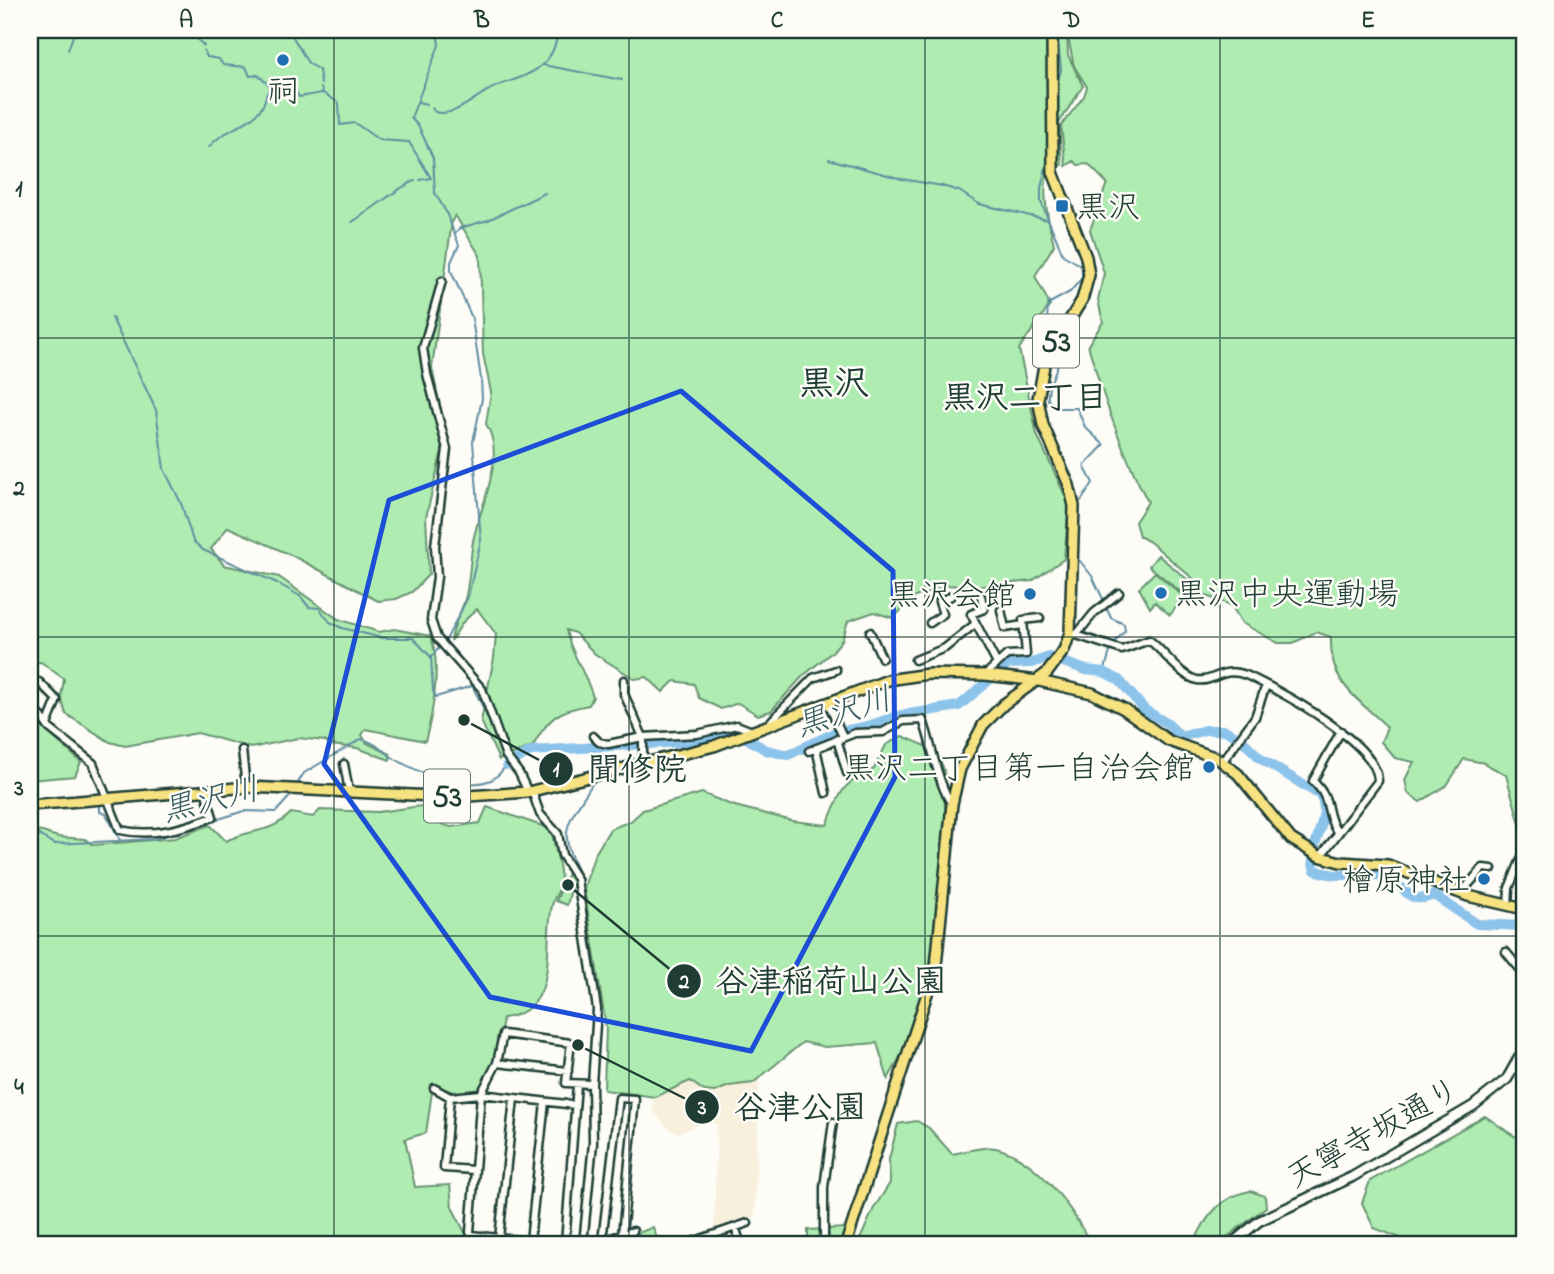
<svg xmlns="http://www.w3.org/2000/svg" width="1554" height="1274" font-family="'Indie Flower','Klee One',sans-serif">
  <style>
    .built { fill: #f8f0dd }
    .green { fill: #afecb1; stroke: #679472; stroke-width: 2 }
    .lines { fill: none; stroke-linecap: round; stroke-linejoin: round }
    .stream { stroke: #608da1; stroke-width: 2 }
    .river { stroke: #8cc3ea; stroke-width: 10 }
    .street-casing { stroke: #1f3d34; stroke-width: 11 }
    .secondary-casing { stroke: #1f3d34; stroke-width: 13 }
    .primary-casing { stroke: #1f3d34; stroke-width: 14 }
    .street { stroke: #fdfcf7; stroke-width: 6 }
    .secondary { stroke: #fdfcf7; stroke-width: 8 }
    .primary { stroke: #f7e281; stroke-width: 9 }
    .marked { fill: none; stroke: #1d4ed8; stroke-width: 5; stroke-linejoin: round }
    .grid { fill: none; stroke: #1f3d34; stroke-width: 2; stroke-opacity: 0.55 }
    .poi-dot { fill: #1f6fb2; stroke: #fdfcf7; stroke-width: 2.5 }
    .labels { text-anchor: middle; stroke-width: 5; stroke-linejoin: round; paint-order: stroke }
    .shield { fill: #fdfcf7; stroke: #62766e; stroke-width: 2 }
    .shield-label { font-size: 30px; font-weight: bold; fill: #1f3d34 }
    .poi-label { font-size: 32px; fill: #1f3d34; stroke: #fdfcf7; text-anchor: end }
    .street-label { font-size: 32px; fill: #1f3d34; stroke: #fdfcf7 }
    .neighbourhood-label { font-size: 33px; font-weight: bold; fill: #1f3d34; stroke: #fdfcf7 }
    .water-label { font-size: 33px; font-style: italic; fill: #3a5e62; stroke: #fdfcf7 }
    .quarter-label { font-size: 35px; font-weight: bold; fill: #1f3d34; stroke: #fdfcf7 }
    .leader { fill: none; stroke: #1f3d34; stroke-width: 2.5 }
    .callout-dot { fill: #1f3d34; stroke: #fdfcf7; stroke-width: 2.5 }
    .mark-label { font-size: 21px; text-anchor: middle; font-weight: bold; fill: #fff }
    .callout-label { font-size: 33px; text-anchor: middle; font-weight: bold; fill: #1f3d34; stroke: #fdfcf7; stroke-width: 5; stroke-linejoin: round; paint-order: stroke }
    .neatline { fill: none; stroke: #1f3d34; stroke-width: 2.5 }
    .grid-label { font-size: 23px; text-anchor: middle; font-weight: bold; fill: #1f3d34 }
  </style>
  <rect width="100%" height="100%" fill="#fdfcf7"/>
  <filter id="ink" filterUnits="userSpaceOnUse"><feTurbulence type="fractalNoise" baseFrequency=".0143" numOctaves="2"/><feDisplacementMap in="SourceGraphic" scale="14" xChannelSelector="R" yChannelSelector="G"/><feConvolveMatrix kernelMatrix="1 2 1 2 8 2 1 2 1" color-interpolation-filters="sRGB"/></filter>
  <g filter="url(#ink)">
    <path class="built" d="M759 1077 755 1216 714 1231 717 1124 703 1123 679 1133 670 1130 653 1112 654 1090 692 1078Z"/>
    <path class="green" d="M30 30H1048L1050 164C1040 191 1048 218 1054 245L1035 276 1050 305 1019 349 1037 435 1069 504 1064 559 1032 581 974 587 947 585 915 597 893 618 874 612 848 621 842 640 832 652 803 676 771 711 758 715 738 703 721 709 699 698 694 684 674 681 663 692 647 677 635 679 595 654 575 633 566 630C571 655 586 673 593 697L589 705C558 710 548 718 533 746L499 760 481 721 494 658 496 634 477 609 463 622 451 641C454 620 463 611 466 595 470 577 470 559 473 541 480 506 507 457 486 424L491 392 483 354 480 256 455 215 452 221 432 368 446 434 426 517 429 574 412 592 396 599 378 601 291 555 228 527 211 549 224 565 279 577 338 619 379 632 394 629 430 636C442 660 433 715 425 741L366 729 362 735 367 743 390 754V760L357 748 331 745 325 741 298 738 251 748 198 733 125 746 110 742 66 714 61 697 64 679 41 662 30 663Z
      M1055 30H1067L1068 55 1083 86 1059 123 1062 164 1060 166H1057Z
      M1070 30H1524V828L1520 824 1506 775 1484 763 1464 759 1447 785 1420 802 1408 793 1405 780 1414 762 1395 758 1381 742 1387 727C1356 697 1329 683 1331 637L1316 632 1293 643H1278L1242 623 1231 605 1195 592 1197 582 1150 542 1139 536 1135 522 1148 502C1122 453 1104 400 1088 345L1103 322 1098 300 1104 273 1090 230 1107 183 1088 164 1078 165 1074 161 1066 166 1061 126 1084 96 1087 87 1074 66 1069 42Z
      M1158 555 1194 585 1186 596 1149 566Z
      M1155 572 1184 597 1170 615 1155 602 1150 608 1139 588Z
      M30 716 81 762 75 776 30 780Z
      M902 736C919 743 936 747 943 767 947 778 944 797 945 809 948 901 936 999 888 1079L877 1043 825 1047 803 1042 753 1083 729 1086 715 1092 704 1091 690 1081 655 1097 604 1090 606 1027 584 888 594 856 610 829 631 821 643 810 702 793 731 805 793 821 827 825C840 793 841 783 874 769L886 745Z
      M428 805 431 821 451 827 480 823 487 807 551 829C554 846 561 865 561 882 561 889 555 895 553 902 541 941 564 1010 503 1018 500 1037 495 1081 477 1091 465 1098 445 1089 433 1085L426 1133 405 1139 415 1187 450 1185 452 1207 471 1244H30V828L58 837 85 839 93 845 175 838 210 825 226 841C251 828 269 835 291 813L313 817 320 810 378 812Z
      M569 871 574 879 567 905 556 901Z
      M1485 1116 1514 1136 1524 1138V1244H1416L1374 1228 1362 1203 1370 1181Z
      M917 1121 929 1128 952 1154C965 1152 984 1145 996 1148 1039 1159 1072 1208 1091 1244H971L968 1238 945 1244H858L874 1208 890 1183 889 1159 898 1124Z
      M1250 1191 1265 1196 1266 1207 1218 1244H1194C1204 1218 1221 1196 1250 1191Z
      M653 1227 659 1244H634L631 1236Z
      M846 1228 855 1244H808V1230Z"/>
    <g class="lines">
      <path class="stream" d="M188 30 204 46
        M289 30 308 63 319 70 321 84
        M437 30 439 45 411 118 419 127 433 158 435 193 446 212 459 245 451 262V271L472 318 481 379 482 399 473 442 481 540 468 597 445 642
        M68 50 75 30
        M204 50 207 57 219 59 223 65 246 67 250 76 258 75 270 86 292 84 299 97 322 93
        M543 65 622 80
        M1056 87 1061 70 1057 30
        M321 88 323 93 339 103 340 125 355 123 379 140 409 142 431 178 420 180
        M418 102 427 104
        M1048 105 1047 163 1041 188V202L1063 255 1082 266V278L1070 292 1048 304 1047 321 1053 334
        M432 108 435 112C454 118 473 98 489 90 507 80 527 79 543 64 553 55 556 43 559 30
        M209 147C223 129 250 126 262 107 265 102 266 93 270 87
        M829 159 902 179 942 186 959 191 979 204 1048 220
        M352 222C366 214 407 181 415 181
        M455 233 460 228 488 220 545 193
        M112 318 156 410 164 469 181 503 193 541 203 550 277 583 300 596 309 607 319 608 330 622 342 628 382 638H413L431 657
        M1060 347C1064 362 1046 382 1048 400L1058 408H1077L1085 427 1104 445 1084 466 1093 483 1081 501
        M1068 554 1069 516
        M1080 561 1092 576 1104 601
        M1104 672 1112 645 1125 631 1124 624 1111 618 1106 607
        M30 712 46 729
        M598 772 599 748
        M296 786 304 773 361 739C374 741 384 752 395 759 419 773 463 791 491 780 498 777 502 770 507 765 495 738 487 711 472 686L436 697 433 691 431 657 441 646
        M100 802V812L106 814 120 840
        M30 833 39 835 54 844 155 839 244 811 276 812 292 794
        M582 880C555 829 567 825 594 781"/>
      <path class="river" d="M507 765 531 751 681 742 736 732 766 750 788 755 834 733 868 726 897 716 959 706 1008 664 1032 663 1049 657 1086 670 1104 672 1119 680 1145 710 1168 724 1181 737 1205 730H1225L1243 741 1261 759 1320 795C1334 817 1305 847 1315 870 1342 881 1357 870 1381 876 1408 882 1403 907 1434 895L1477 924 1524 926"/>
      <g class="street-casing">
        <path id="street" d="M442 281 423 348 427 374 447 449 435 546 437 577 431 620 437 638 482 689 506 756 519 773 528 792
          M981 596 984 609 971 614 996 662
          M1001 610 1005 628 1023 625
          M930 623 943 614 939 602 951 596
          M870 632 882 658
          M1070 633 1122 650 1149 640C1163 650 1180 676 1197 680 1215 683 1220 666 1246 675 1277 689 1379 744 1378 781L1320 857
          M1077 634 1094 613 1119 593
          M915 660 945 648 975 624
          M985 675 1007 655 1026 654 1023 620 1040 618
          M624 680V694L643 737V764
          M39 682 57 700 47 725
          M828 703 843 737
          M30 707 41 716 49 728 93 763 120 830C152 837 182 829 213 817L205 790
          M770 722 813 678 836 670
          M593 736 599 742 608 744 643 737 697 734 737 725 752 731
          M837 739 847 773
          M816 748 826 793
          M242 750 246 787
          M809 751 855 733 883 732 903 721 923 720C932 744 938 786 952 804
          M1223 761 1255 717 1266 685
          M344 764 349 791
          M532 791 540 814 558 834 562 855 577 879 597 1009 592 1084 593 1143 583 1244
          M1337 832C1323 810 1334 802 1313 781L1341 731
          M1460 894 1483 868 1492 869
          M1508 906 1509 888 1524 852
          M1506 952 1524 974
          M497 1063 568 1071
          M434 1088 450 1097 481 1094 497 1063 503 1034 571 1043 566 1083 592 1084
          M450 1097 444 1168 474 1170
          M735 1227 741 1244
          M471 1235 557 1244
          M499 1238 514 1099
          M530 1241 545 1102
          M602 1241 619 1098 635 1099 622 1235
          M477 1244 470 1232 481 1094 575 1105
          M565 1244 577 1084
          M592 1244 633 1231
          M686 1244 748 1223
          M824 1244V1187L833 1122"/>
      </g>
      <g class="secondary-casing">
        <path id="secondary" d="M1231 1244 1259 1221 1352 1177 1473 1106 1507 1079 1524 1049"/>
      </g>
      <g class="primary-casing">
        <path id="primary" d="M30 805 249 787 453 797 528 792 714 746 888 680 928 674 985 675 1039 681 1092 693 1124 709 1169 741 1217 758 1238 774 1291 839 1319 856 1340 862 1388 865 1468 896 1524 909
          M846 1244 936 966 952 804 960 769 983 725 1004 704 1047 673 1064 650 1070 633 1074 506 1069 485 1043 425 1038 399 1045 360 1082 300 1089 275 1086 257 1053 172 1052 30"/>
      </g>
      <use href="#street" class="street"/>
      <use href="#secondary" class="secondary"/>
      <use href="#primary" class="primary"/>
    </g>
  </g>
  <path class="marked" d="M681 391 893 571 895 777 751 1051 490 997 324 764 389 500Z"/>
  <path class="grid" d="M334 30V1244M629 30V1244M925 30V1244M1220 30V1244M30 338H1524M30 637H1524M30 936H1524"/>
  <g class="poi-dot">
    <circle cx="283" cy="60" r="7"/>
    <rect x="1055" y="199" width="14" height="14" rx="3.5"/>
    <circle cx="1161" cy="593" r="7"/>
    <circle cx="1030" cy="594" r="7"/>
    <circle cx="1209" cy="767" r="7"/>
    <circle cx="1484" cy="879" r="7"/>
  </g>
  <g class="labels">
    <g class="shield">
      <rect x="1033" y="314.5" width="46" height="53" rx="5"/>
      <rect x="424" y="769.5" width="46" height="53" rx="5"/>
    </g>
    <g class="shield-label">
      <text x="1056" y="351">53</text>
      <text x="447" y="806">53</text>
    </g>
    <g class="poi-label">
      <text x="283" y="101" text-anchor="middle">祠</text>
      <text x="1076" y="217" text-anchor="start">黒沢</text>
      <text x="1175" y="604" text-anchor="start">黒沢中央運動場</text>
      <text x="1016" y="605">黒沢会館</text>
      <text x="1195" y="778">黒沢二丁目第一自治会館</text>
      <text x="1470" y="890">檜原神社</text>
    </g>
    <g class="street-label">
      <text transform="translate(1373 1132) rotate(-29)" y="11">天寧寺坂通り</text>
    </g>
    <g class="neighbourhood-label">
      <text x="1025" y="408">黒沢二丁目</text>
    </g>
    <g class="water-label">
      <text transform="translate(843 710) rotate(-17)" y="12">黒沢川</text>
      <text transform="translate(210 798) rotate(-14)" y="12">黒沢川</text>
    </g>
    <g class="quarter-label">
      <text x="834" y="394">黒沢</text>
    </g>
  </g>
  <path class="leader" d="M464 720L556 769M568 885L684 981M578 1045L702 1107"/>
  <g class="callout-dot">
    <circle cx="464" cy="720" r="7"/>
    <circle cx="568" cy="885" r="7"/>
    <circle cx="578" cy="1045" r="7"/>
    <circle cx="556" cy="769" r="18"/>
    <circle cx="684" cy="981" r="18"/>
    <circle cx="702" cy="1107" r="18"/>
  </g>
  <g class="mark-label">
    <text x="556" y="776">1</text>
    <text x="684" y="988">2</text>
    <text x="702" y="1114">3</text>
  </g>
  <g class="callout-label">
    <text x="637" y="780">聞修院</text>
    <text x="831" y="992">谷津稲荷山公園</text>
    <text x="800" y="1118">谷津公園</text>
  </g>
  <rect width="1554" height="1274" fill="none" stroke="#fdfcf7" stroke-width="77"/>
  <rect x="38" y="38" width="1478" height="1198" class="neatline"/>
  <g class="grid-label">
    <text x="186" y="27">A</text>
    <text x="482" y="27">B</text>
    <text x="777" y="27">C</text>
    <text x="1072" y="27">D</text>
    <text x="1368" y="27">E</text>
    <text x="19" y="196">1</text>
    <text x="19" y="495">2</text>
    <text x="19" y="795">3</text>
    <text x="19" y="1094">4</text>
  </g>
</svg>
